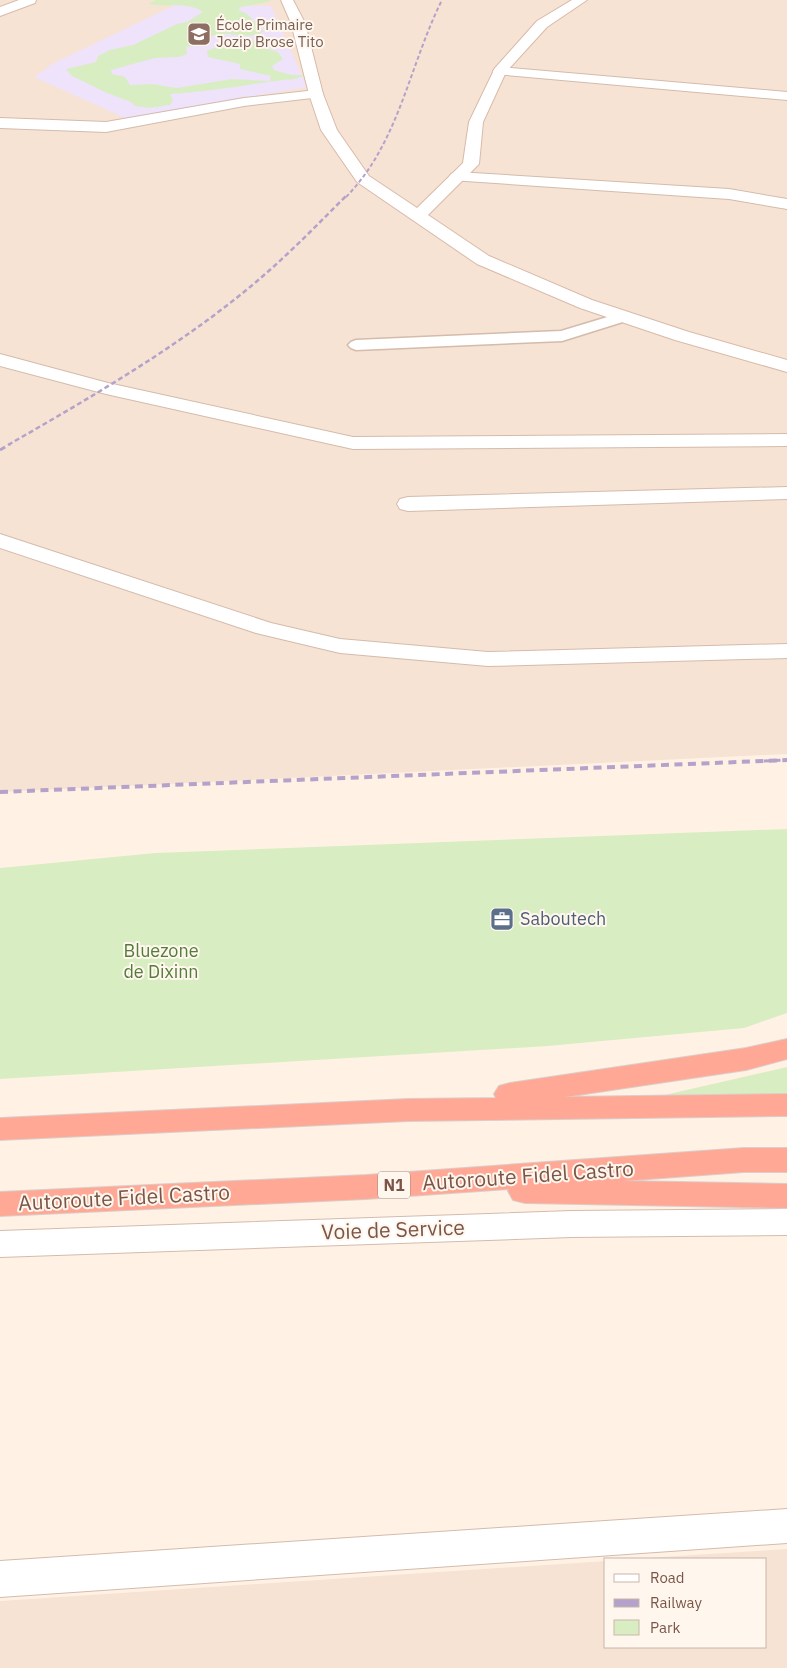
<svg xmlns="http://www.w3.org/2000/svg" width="787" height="1668" font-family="'IBM Plex Sans',sans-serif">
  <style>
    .residential { fill: #f7e3d3 }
    .education { fill: #efe2fb }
    .green { fill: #d8eec2 }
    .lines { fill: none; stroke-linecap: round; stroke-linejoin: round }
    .lane-casing { stroke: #d4bbac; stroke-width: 3 }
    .street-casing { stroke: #d4bbac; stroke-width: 2 }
    .secondary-casing { stroke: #d8baa9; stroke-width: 2 }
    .highway-casing { stroke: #dacfcb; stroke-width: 2 }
    .lane { fill: #fff; fill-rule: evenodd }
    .street { fill: #fff; fill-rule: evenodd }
    .secondary { fill: #fff; fill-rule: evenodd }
    .highway { fill: #ffa896; fill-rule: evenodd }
    .rail-far3 { stroke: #b4a2ca; stroke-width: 2; stroke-dasharray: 4 2.5; stroke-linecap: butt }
    .rail-far2 { stroke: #b4a2ca; stroke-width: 2.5; stroke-dasharray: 5 3; stroke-linecap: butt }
    .rail-far1 { stroke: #b4a2ca; stroke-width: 3; stroke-dasharray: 6 4.5; stroke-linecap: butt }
    .rail { stroke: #b4a2ca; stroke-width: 4; stroke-dasharray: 8 5.5; stroke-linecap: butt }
    .labels { text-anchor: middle; stroke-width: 4; stroke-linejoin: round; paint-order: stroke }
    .far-education-label { font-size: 15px; fill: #785e54; stroke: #fff7ee; text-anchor: start }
    .shield { fill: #fff7ee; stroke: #a38679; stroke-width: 1 }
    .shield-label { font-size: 16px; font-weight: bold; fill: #7b5547 }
    .service-label { font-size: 18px; fill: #4e5e75; stroke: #fff7ee; text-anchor: start }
    .park-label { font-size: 18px; fill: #547c3b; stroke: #fff7ee }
    .near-street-label { font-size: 21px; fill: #7b5547; stroke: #fff7ee }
  </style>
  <rect width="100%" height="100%" fill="#fff2e5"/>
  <path class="residential" d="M0 0H787V754L0 792Z
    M787 1549V1668H0V1601L606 1561V1647H766V1559H630Z"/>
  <path class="education" d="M177 4 271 6 307 87 125 118 34 77 54 63Z"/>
  <path class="green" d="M156 0H271L268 2 241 7 238 10 247 14 253 19 228 24 229 27C237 28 247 28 253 21H281L272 27 258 28 264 31C250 41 234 32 220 34 207 35 202 46 186 47L187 54 179 57 155 58 111 70 112 74 125 77 130 85 151 84 177 88 232 79 270 81 271 76 240 69V64L208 57 207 51C226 43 246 35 266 44L265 48 278 52 283 59 272 66 274 70 292 75H305C294 81 286 79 275 81 240 86 205 92 170 94L173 100 170 105 150 108 135 106 131 102 107 93 72 76 66 69 96 62 98 56 110 50 133 45 177 24 187 22 203 12C187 1 165 8 148 4Z
    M787 829V1013L744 1028 548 1046 0 1079V868L155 853Z
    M787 1067V1097L660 1096Z"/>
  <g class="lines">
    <g class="lane-casing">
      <path id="lane" d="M624 312 629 314 632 317 629 320 562 341 356 350 351 348 348 345 351 342 356 340 561 331Z"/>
    </g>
    <g class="street-casing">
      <path id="street" d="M500 67 787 92V100L495 74 493 71 495 68Z
        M316 90 321 91 323 94 321 97 244 106 106 132 0 128V118L106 122 244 98Z
        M457 172 729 189 787 199V209L729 199 451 180 449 177 451 174Z
        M0 354 108 383 353 437 787 434V446L353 449 106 394 0 366Z
        M787 487V499L408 511 400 509 397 504 400 499 408 497Z
        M0 534 271 623 340 639 488 652 787 644V658L488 666 340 653 256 633 0 548Z
        M787 1209V1235L571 1237 0 1257V1231L571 1211Z
        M787 1509V1543L0 1597V1561Z"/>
    </g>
    <g class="secondary-casing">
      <path id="secondary" d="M19 0H36L35 3 0 16V7Z
        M281 0H293L305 23 323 94 337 130 369 176 417 208 463 163 469 122 495 68 537 21 572 0H587L547 27 506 72 483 122 479 164 428 215 489 256 592 300 689 332 787 360V372L675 340 580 308 477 264 357 182 321 130 309 94 291 23Z"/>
    </g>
    <g class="highway-casing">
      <path id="highway" d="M787 1039V1059L746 1070 565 1097 787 1094V1116L408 1121 0 1140V1118L408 1099 496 1098 494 1094 499 1086 510 1083 746 1048Z
        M744 1148H787V1172H744L622 1181 787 1184V1208L525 1203 513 1200 508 1191 509 1189 366 1199 0 1216V1192L366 1175Z"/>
    </g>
    <use href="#lane" class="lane"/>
    <use href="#street" class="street"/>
    <use href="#secondary" class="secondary"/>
    <use href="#highway" class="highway"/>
    <path class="rail-far3" d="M346 197C399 143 409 66 442 0"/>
    <path class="rail-far2" d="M8 445C93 396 180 346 256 282 288 255 317 225 347 195"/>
    <path class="rail-far1" d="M0 450 10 444
      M764 761 787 760"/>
    <path class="rail" d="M0 792 787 760"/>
  </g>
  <defs>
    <g id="school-square" transform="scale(1.25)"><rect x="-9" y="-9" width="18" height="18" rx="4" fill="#8d6e63" stroke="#fff7ee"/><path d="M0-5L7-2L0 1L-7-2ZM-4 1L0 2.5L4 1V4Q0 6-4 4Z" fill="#fff"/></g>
    <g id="office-square" transform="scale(1.25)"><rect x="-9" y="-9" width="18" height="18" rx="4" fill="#5c6f8a" stroke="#fff7ee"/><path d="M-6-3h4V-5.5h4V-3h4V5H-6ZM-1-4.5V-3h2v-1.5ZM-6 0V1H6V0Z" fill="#fff"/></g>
  </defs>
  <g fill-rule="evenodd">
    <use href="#school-square" x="199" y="34"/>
    <use href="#office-square" x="502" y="919"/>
  </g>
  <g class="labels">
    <g class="far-education-label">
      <text x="216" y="30">École Primaire<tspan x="216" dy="17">Jozip Brose Tito</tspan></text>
    </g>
    <rect class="shield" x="378" y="1171.5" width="32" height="27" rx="4"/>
    <g class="shield-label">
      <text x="394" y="1191">N1</text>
    </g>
    <g class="service-label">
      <text x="520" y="925">Saboutech</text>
    </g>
    <g class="park-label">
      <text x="161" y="957">Bluezone<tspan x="161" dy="21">de Dixinn</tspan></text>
    </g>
    <g class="near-street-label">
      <text transform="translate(528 1176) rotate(-4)" y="7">Autoroute Fidel Castro</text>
      <text transform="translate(124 1198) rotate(-3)" y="7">Autoroute Fidel Castro</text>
      <text transform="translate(393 1230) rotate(-2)" y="7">Voie de Service</text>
    </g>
  </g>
  <rect x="604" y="1558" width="162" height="90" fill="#fff7ee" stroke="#cab6ab"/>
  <rect x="614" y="1574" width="25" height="8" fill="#ffffff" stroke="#cab6ab"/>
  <text x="650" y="1583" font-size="15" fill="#7b5547">Road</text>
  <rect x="614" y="1599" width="25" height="8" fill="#b4a2ca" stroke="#cab6ab"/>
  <text x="650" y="1608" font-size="15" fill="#7b5547">Railway</text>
  <rect x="614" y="1620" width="25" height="15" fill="#d8eec2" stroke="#cab6ab"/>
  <text x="650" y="1633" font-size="15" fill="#7b5547">Park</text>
</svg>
